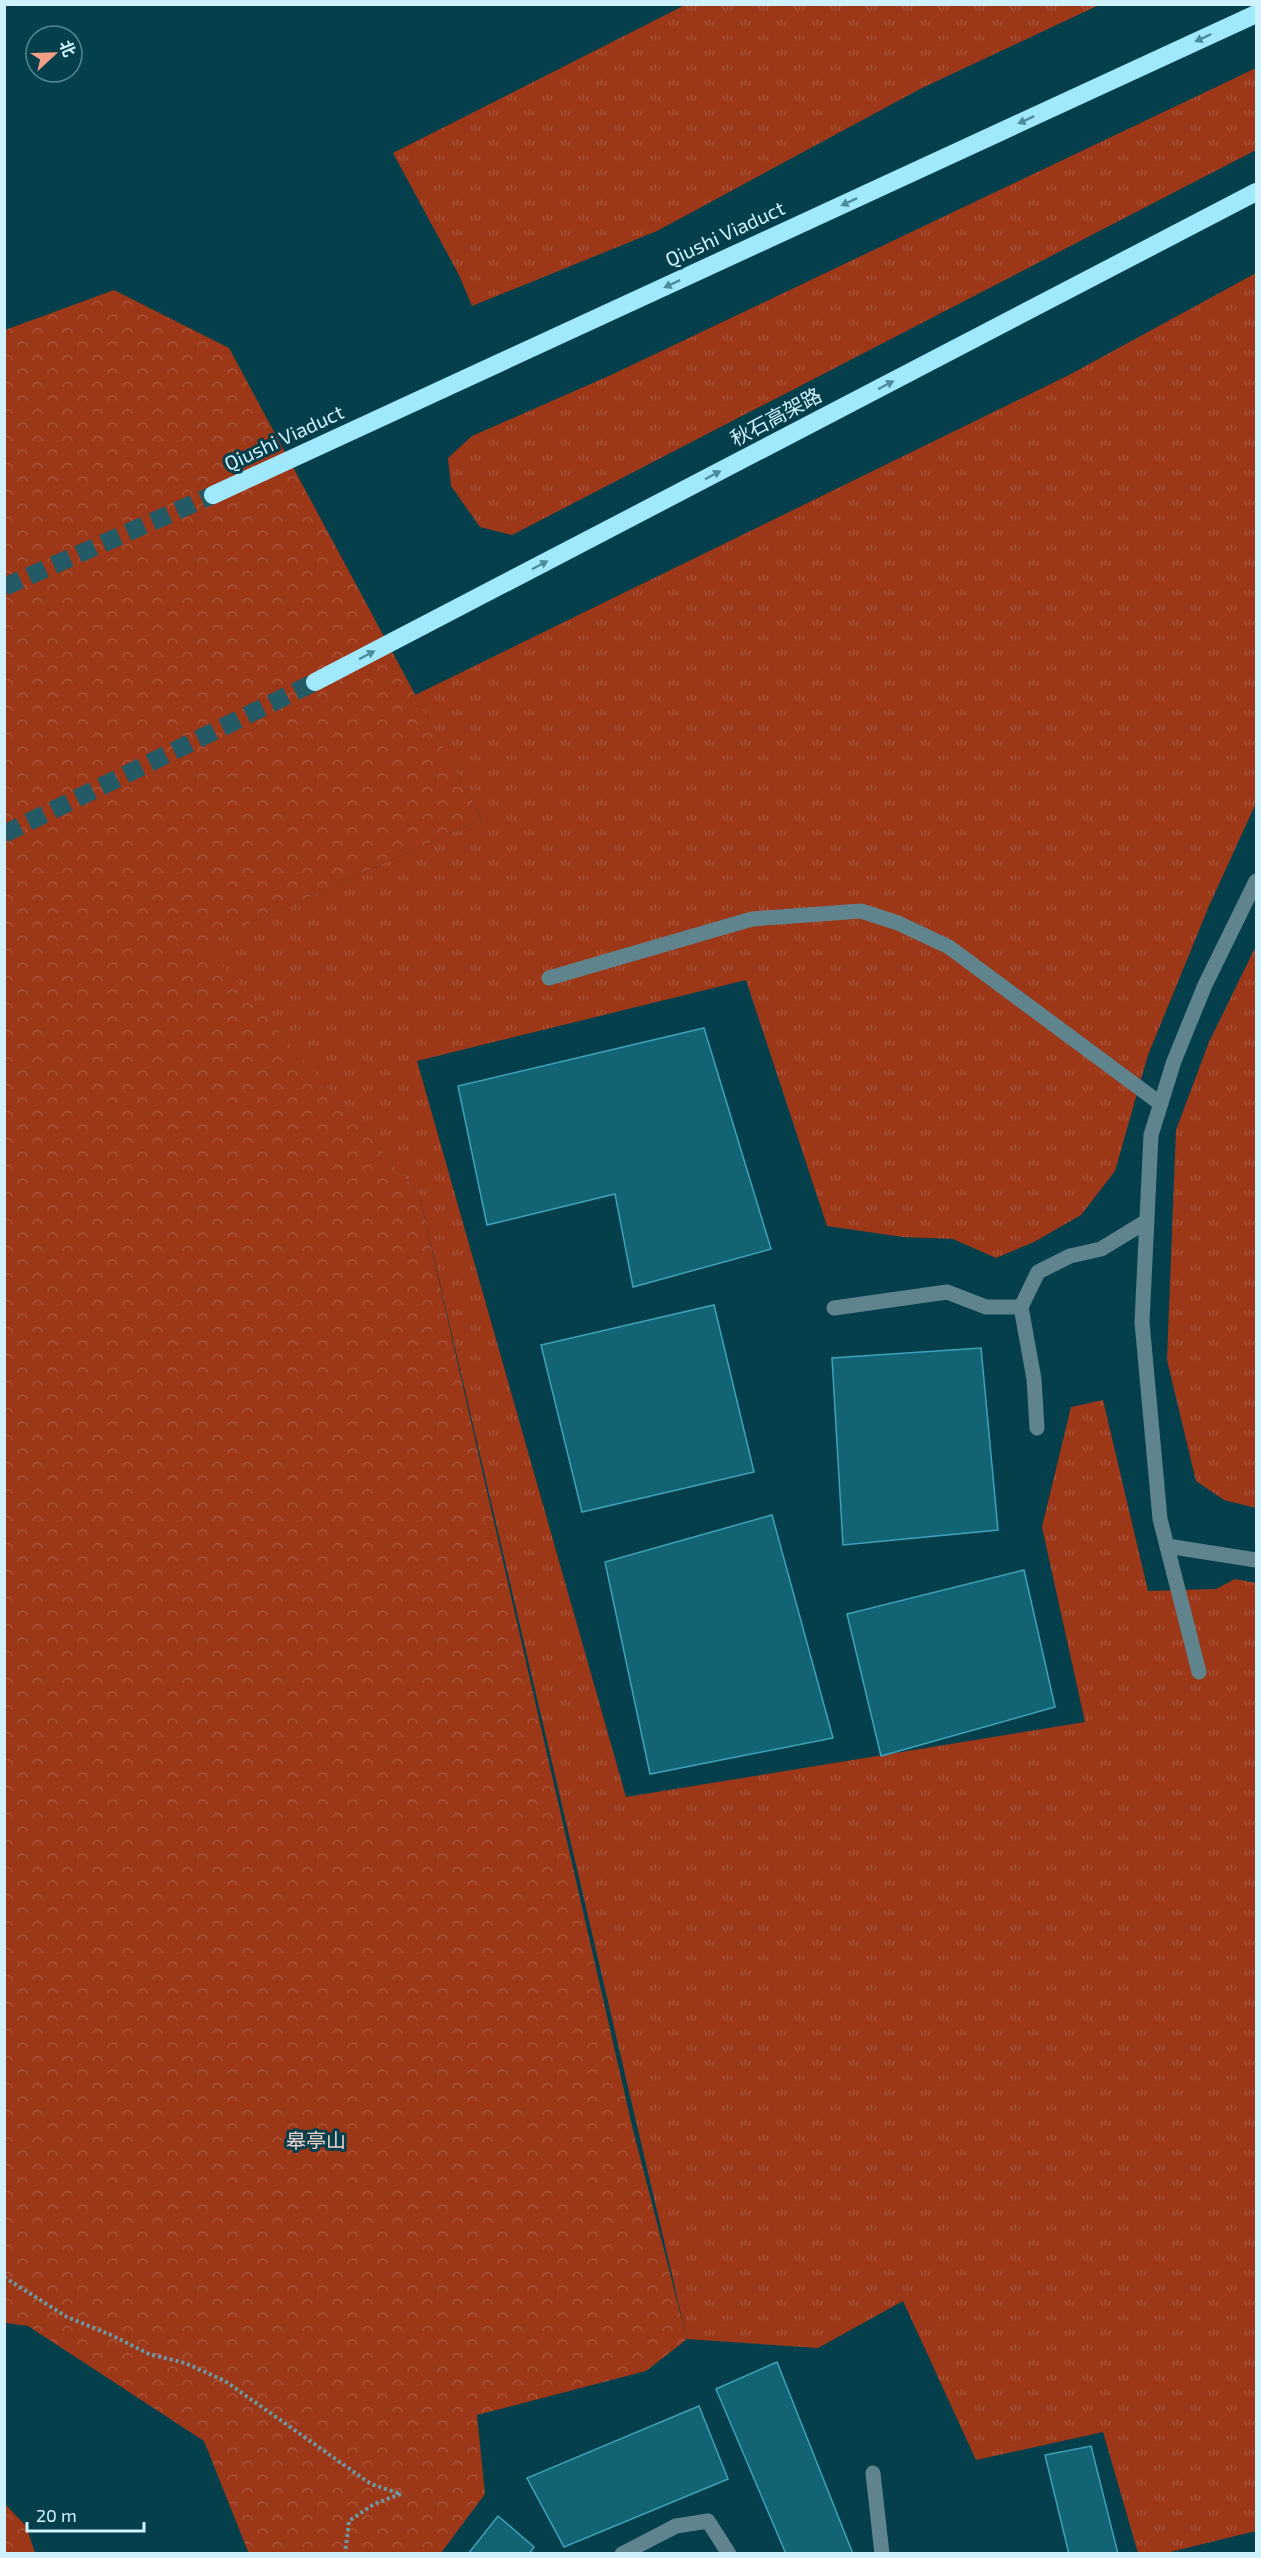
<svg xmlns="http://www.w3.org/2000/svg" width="1261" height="2558" font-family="'Exo 2','Noto Sans SC',sans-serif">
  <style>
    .grass { fill: url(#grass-tufts) }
    .forest { fill: url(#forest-crowns) }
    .building { fill: #126475; stroke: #3fa2ba; stroke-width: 1.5 }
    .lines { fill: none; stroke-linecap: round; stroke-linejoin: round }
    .highway-tunnel { stroke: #245a66; stroke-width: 18; stroke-dasharray: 18 9; stroke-linecap: butt }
    .path { stroke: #6b99a4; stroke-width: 4; stroke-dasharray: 3 3; stroke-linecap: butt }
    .minor { stroke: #60848e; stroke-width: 15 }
    .highway { stroke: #a0e9fd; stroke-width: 18 }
    .oneway { fill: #4b8c9c }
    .labels { text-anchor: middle; stroke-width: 6; stroke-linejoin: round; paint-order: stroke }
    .street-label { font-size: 20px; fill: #cff2fc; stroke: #063f4c }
    .park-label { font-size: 20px; fill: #eed1c8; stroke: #063f4c }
  </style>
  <defs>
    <pattern id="grass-tufts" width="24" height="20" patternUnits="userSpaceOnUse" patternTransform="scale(1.5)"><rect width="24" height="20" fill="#9c3718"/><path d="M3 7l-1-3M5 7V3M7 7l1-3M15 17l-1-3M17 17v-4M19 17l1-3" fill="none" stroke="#a9543a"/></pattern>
    <pattern id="forest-crowns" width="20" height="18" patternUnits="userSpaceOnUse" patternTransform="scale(1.5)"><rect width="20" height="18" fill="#9c3718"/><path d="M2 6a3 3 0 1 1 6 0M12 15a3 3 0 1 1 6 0" fill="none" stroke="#a9543a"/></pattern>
  </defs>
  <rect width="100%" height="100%" fill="#063f4c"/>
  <path class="grass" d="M685 5V4L1099 5 920 89 657 231 472 306 459 275 393 153Z
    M1256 68V150L512 535 480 527 451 486 448 458 472 436 611 375Z
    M1256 273V803L1209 906 1148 1055 1115 1171 1081 1215 1034 1242 996 1258 953 1239 903 1237 827 1226 746 980 417 1061 626 1797 1085 1722 1042 1527 1071 1407 1103 1400 1148 1591 1216 1589 1235 1579 1256 1583V2531L1166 2553H1138L1103 2432 976 2460 903 2301 818 2348 687 2339 419 1194 203 944 482 819 415 695 1069 375Z
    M1256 946V1508L1224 1500 1196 1481 1167 1360 1176 1130 1209 1042Z"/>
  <path class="forest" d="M114 290 229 348 482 819 204 944 419 1194 633 2130 687 2339 646 2371 477 2415 485 2494 441 2553 249 2554 204 2441 28 2326 5 2323V330Z
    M5 2504 26 2526 35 2553H5Z"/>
  <path class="building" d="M704 1028 771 1249 633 1287 615 1194 487 1225 458 1086Z
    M714 1305 754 1472 582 1512 541 1345Z
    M981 1348 998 1530 843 1545 832 1358Z
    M772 1515 833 1738 650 1774 605 1562Z
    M1024 1570 1055 1707 881 1756 847 1614Z
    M777 2362 853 2554H786L716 2389Z
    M699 2406 728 2479 564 2547 527 2478Z
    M1091 2446 1118 2554H1069L1045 2455Z
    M498 2516 534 2547 529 2554H468Z"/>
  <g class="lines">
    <path class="highway-tunnel" d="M4 587 213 495
      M4 834 315 682"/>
    <path class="path" d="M4 2277 67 2317 111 2335 149 2354 185 2363 225 2381 371 2484 401 2494 374 2504 349 2521 345 2554"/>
    <path class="minor" d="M549 978 752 919 861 911 898 923 949 947 1161 1104
      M834 1308 947 1292 986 1307H1021
      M1037 1428 1034 1379 1021 1307 1038 1272 1070 1256 1101 1249 1147 1221
      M1167 1546 1256 1560
      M1199 1672 1160 1519 1142 1322 1151 1135 1174 1061 1205 985 1256 881
      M873 2473 882 2554
      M622 2554 676 2526 708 2521 729 2554"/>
    <path class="highway" d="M213 495 1256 14
      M315 682 1256 192"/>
  </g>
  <defs><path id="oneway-solid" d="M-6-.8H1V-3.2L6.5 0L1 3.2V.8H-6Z" transform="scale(1.5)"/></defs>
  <g class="oneway">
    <use href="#oneway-solid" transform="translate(1203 38) rotate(155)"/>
    <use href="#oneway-solid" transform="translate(1026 120) rotate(155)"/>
    <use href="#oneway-solid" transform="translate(849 202) rotate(155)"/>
    <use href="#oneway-solid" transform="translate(672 284) rotate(155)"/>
    <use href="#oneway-solid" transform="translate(886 385) rotate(-28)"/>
    <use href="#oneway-solid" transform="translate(713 475) rotate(-28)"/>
    <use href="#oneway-solid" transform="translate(540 565) rotate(-28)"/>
    <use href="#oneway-solid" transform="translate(367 655) rotate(-28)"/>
  </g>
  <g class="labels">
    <g class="street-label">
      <text transform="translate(725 234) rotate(-25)" y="7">Qiushi Viaduct</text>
      <text transform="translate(776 417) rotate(-28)" y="7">秋石高架路</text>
      <text transform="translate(284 438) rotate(-25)" y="7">Qiushi Viaduct</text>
    </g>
    <g class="park-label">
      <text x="316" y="2148">皋亭山</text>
    </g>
  </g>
  <rect width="1261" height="2558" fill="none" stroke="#cff2fc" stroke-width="12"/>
  <g transform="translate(54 54) rotate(68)"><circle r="28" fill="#063f4c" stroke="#568792" stroke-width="1.5"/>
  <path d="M0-4.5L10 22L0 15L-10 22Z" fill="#f39f86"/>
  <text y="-9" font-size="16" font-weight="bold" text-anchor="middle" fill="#cff2fc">北</text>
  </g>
  <path d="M27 2522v9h117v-9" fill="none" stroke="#cff2fc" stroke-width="3"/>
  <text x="36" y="2522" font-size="18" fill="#cff2fc" stroke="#063f4c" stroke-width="4.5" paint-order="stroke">20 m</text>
</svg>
